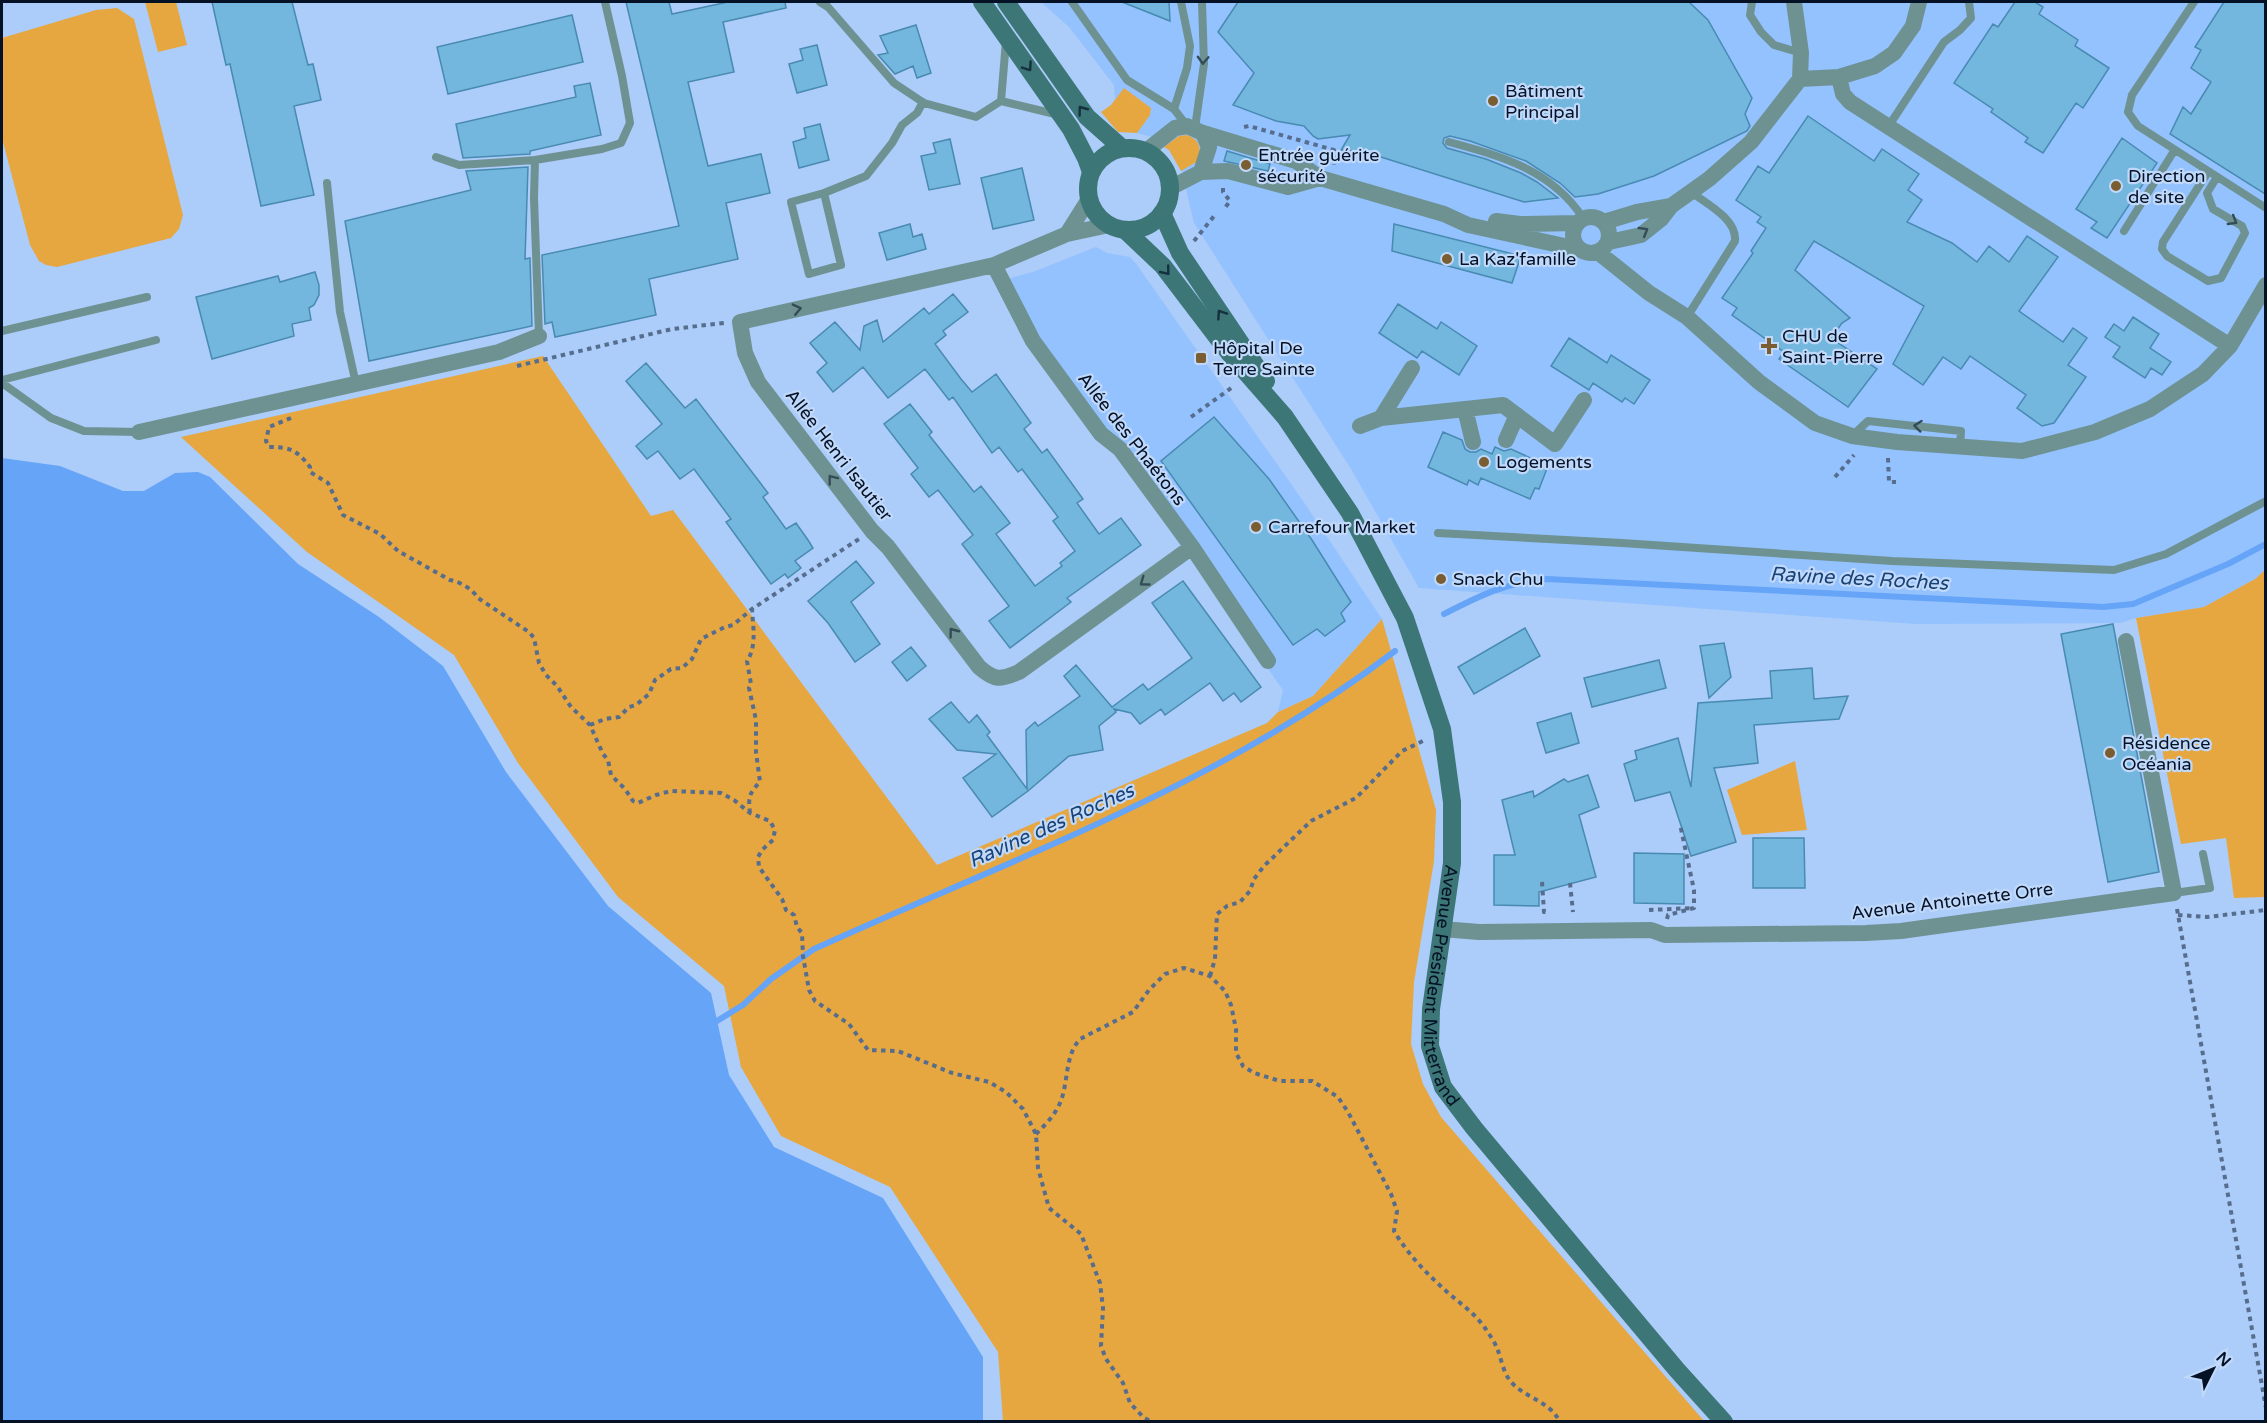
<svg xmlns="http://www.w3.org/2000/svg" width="2267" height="1423" font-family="'Varela Round',sans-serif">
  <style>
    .built { fill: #94c2ff }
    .green { fill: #e6a740 }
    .water { fill: #65a4f7 }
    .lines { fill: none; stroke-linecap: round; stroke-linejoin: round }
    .stream { stroke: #65a4f7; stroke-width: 6 }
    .building { fill: #73b6de; stroke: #488ab1; stroke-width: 1.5 }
    .path { stroke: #576d8e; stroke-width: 4; stroke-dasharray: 4.5 4.5; stroke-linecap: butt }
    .lane { stroke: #6e9292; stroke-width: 8 }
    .street { stroke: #6e9292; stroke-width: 16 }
    .secondary { stroke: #3c7677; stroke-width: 18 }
    .oneway { stroke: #344c57 }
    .oneway2 { stroke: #16303e }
    .poi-dot { fill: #7a5d31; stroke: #c0d9fb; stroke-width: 2 }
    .labels { text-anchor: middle; stroke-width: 4.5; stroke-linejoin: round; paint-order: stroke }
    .poi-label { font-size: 18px; fill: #051226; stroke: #c0d9fb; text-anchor: start }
    .street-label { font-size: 18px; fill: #051226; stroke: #c0d9fb }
    .water-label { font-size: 20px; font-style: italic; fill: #194276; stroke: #c0d9fb }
  </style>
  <rect width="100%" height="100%" fill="#acccf9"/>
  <path class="built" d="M1041 2H2265V570L2255 579 2204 607 2136 618 2120 623 1916 624 1419 588 1351 469 1194 223 1181 168 1169 150 1149 136 1128 131 1117 132 1114 85 1069 27Z
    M1096 247 1107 253 1130 257 1137 265 1303 501 1382 619 1313 696 1278 712 1283 690 1025 326 999 281 1033 272Z"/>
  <path class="green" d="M145 2H176L187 45 158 52Z
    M117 8 134 19 183 215 179 229 171 238 57 267 46 265 39 261 30 245 2 138V38L96 10Z
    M1124 88 1151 108 1150 115 1137 133 1118 132 1101 112 1111 105Z
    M1186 135C1201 140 1201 148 1198 161L1181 171 1169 150 1164 147 1179 136Z
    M543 356 651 516 673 510 937 865 1267 723 1278 712 1313 696 1382 619 1436 810 1434 861 1414 982 1411 1044 1423 1084 1441 1117 1704 1421H1003L998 1352 890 1187 781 1136 741 1067 724 986 618 897 518 763 454 655 307 552 181 437Z
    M2265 570V897L2234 898 2226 838 2181 844 2136 618 2204 607 2255 579Z
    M1795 761 1807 830 1742 835 1727 790Z"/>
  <path class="water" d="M2 458 60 466 123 491H144L175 473 198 472 210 477 298 564 379 617 443 666 506 772 608 906 711 993 729 1075 774 1147 883 1198 983 1357V1421H2Z"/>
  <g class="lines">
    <path class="stream" d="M1444 614C1481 595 1505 583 1547 579L2103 607 2133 604 2228 564 2266 544
      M717 1021 743 1005 771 979 814 949C1012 859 1220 785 1395 651"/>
  </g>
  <path class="building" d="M212 2H292L308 65 313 64 321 100 294 106 314 195 261 206 230 64 226 65Z
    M626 2H669L672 14 728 2H785L786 8 723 22 734 72 688 82 708 166 761 154 770 193 726 203 738 259 649 279 656 315 555 337 552 322 545 324 542 255 679 226Z
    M1122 2H1169L1170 21Z
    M1238 2H1689L1708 20 1752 98 1745 114 1750 126 1747 131 1654 176 1598 194 1575 197 1560 183 1526 161 1470 141 1450 136 1444 138 1443 143 1447 148 1486 159 1521 173 1537 182 1558 198 1524 202 1365 152 1341 150 1350 135 1318 139 1313 136 1304 126 1276 121 1233 105 1254 73 1218 32Z
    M2015 2H2035L2043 7 2039 14 2078 40 2075 46 2109 68 2083 108 2076 103 2043 153 2025 142 2028 138 1991 112 1993 109 1954 83 1993 24 1998 27Z
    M2224 2H2265V194L2170 134 2183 107 2191 114 2211 82 2191 68 2201 50 2195 47Z
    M572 15 583 62 448 94 437 47Z
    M916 25 931 73 917 78 913 66 895 74 878 55 888 53 880 36Z
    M817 45 827 85 797 93 789 64 803 60 800 49Z
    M590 83 601 135 530 151V154L463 158 456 124 576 97 574 86Z
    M1808 116 1874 161 1882 149 1919 174 1908 190 1922 200 1907 222 1952 243 1977 262 1989 246 2009 262 2027 236 2058 257 2019 311 2063 342 2073 328 2087 338 2068 365 2086 377 2054 423 2042 426 2017 408 2026 395 1970 356 1961 369 1943 357 1923 385 1893 364 1924 306 1814 241 1795 270 1850 318 1842 323 1831 338 1877 369 1848 407 1779 359 1784 352 1732 315 1737 308 1722 298 1753 253 1751 251 1766 228 1757 222 1761 217 1736 200 1758 166 1769 173Z
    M820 124 829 160 799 168 793 142 806 138 804 128Z
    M2122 138 2157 163 2107 238 2091 228 2097 222 2076 209Z
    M950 139 960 184 929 190 921 156 936 153 933 143Z
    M1227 151 1270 164 1268 171 1224 161Z
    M528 167 525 259 530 258 532 326 369 361 345 221 471 190 466 171Z
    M1022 168 1034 220 993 229 981 178Z
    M910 224 913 237 922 234 926 249 887 260 879 233Z
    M1394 224 1521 256 1512 283 1392 251Z
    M315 272 319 285V295L314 305 309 308 311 320 292 324 294 336 212 359 196 297 278 276 280 282Z
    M953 294 968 312 943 331 946 335 935 344 961 379 972 392 996 374 1031 423 1024 429 1042 453 1047 449 1083 499 1077 503 1099 534 1121 518 1141 545 1067 598 1071 602 1010 648 989 621 1009 606 962 544 973 535 938 490 929 497 911 474 918 468 884 424 910 404 932 432 929 435 974 492 981 486 1010 523 996 534 1035 586 1062 566 1060 563 1075 551 1053 521 1058 517 1022 469 1018 472 999 447 992 453 953 397 949 400 925 369 888 398 863 367 833 392 817 372 827 363 810 343 835 322 860 350 864 326 877 320 883 342 924 308 929 314Z
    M1398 304 1437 329 1441 322 1477 346 1459 375 1422 351 1417 358 1379 333Z
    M2133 317 2159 334 2150 348 2171 362 2162 375 2151 368 2145 378 2113 357 2120 347 2105 337 2114 324 2124 331Z
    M1569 338 1607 363 1611 355 1650 380 1634 404 1625 398 1622 402 1593 383 1589 390 1551 366Z
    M646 363 685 408 696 399 768 493 763 497 786 529 796 523 808 540 813 548 795 561 801 568 788 578 785 574 771 584 726 522 731 519 694 469 680 479 658 451 647 459 636 446 662 424 626 381Z
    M1214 417 1269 479 1312 540 1351 602 1341 613 1345 621 1325 636 1317 629 1293 645 1161 461Z
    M1443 432 1462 440 1465 449 1470 452H1476L1481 449 1492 454 1495 447 1504 451 1511 449 1548 466 1539 489 1535 488 1530 499 1481 478 1478 485 1469 480 1467 485 1428 467Z
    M856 561 874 583 851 602 880 644 855 662 828 623 808 601Z
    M1183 581 1261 687 1241 702 1234 693 1223 701 1210 683 1165 715 1161 709 1140 724 1131 713 1114 709 1116 712 1099 726 1103 750 1069 756 1028 791 992 817 963 778 996 754 957 750 929 719 951 702 969 723 977 715 990 732 987 735 1027 789 1026 730 1035 722 1038 726 1080 696 1064 676 1076 665 1112 707 1143 684 1148 690 1192 658 1152 603Z
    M2113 624 2159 872 2108 882 2061 634Z
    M1525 628 1540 656 1474 694 1458 667Z
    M1724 643 1731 677 1709 698 1700 646Z
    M911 647 926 666 907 681 892 662Z
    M1659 660 1666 688 1592 707 1584 678Z
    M1812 668 1814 699 1848 696 1839 719 1754 725 1758 763 1714 768 1736 842 1691 856 1670 792 1635 801 1624 764 1637 759 1635 751 1678 738 1691 787 1698 703 1772 698 1770 671Z
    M1571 713 1579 743 1546 753 1537 723Z
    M1588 775 1599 807 1579 815 1596 877 1539 892V906L1494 905V855H1515L1502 800 1533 791 1534 797 1564 779 1568 782Z
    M1753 838H1804L1805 888H1753Z
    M1634 853 1684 854V904L1634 903Z"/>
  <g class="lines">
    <path class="path" d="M1244 127 1249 126 1334 150V165
      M1223 188V192L1230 201 1224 209
      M1194 241 1214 216
      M517 366 672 329 724 323
      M1191 417 1234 386
      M291 418 269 427 266 441 269 447C290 447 297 450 310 467V472L328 483 343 515 380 534 398 551 450 580C461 582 472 589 478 598L529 632 534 638 539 663 546 675 557 686 571 707 590 725 603 754 608 760 611 775 625 789 633 801 638 803 656 795 671 791 721 793 734 800 750 813 770 821 775 830 773 840 762 850 758 857 759 867 782 899 786 910 794 915 797 927 802 933 803 956 809 990 815 1001 849 1024 868 1050 898 1051 952 1073 989 1082 1006 1092 1023 1109 1036 1134 1038 1168 1049 1208 1081 1234 1100 1283 1103 1308 1101 1346 1106 1359 1123 1383 1130 1403 1144 1418 1153 1422
      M1888 458 1889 482H1896
      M1835 477 1854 455
      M590 725 605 719 619 717 629 707 636 705 649 694 655 680 671 669 682 668 692 659 701 639 725 627 733 625 752 609 859 539
      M750 813C748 798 749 793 760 782L756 752V720L749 688 751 684 747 661C757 646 753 627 752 609
      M1542 882 1544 912H1546
      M1570 883 1573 912
      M2177 909 2266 1408
      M1649 910 1694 908
      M2178 915 2207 917 2266 910
      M1667 919 1668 915 1694 908V890L1680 824
      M1210 976 1215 959 1217 914 1227 906 1240 902 1250 891 1254 879 1264 866 1311 821 1356 798 1402 751 1425 740
      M1036 1134C1045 1125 1055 1115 1060 1103 1069 1082 1064 1057 1080 1039L1133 1012 1149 990 1165 974 1184 968 1210 976 1225 991 1231 1005 1236 1029V1053L1243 1066 1254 1073 1280 1081H1312L1338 1097 1348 1112 1391 1194 1397 1211 1394 1231C1407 1253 1426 1273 1445 1290 1459 1303 1474 1312 1485 1328 1489 1334 1494 1341 1497 1348 1502 1360 1503 1375 1514 1385 1529 1399 1550 1402 1560 1422"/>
    <path class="lane" d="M820 2 828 7 894 83 924 103 976 117 1001 101
      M1072 2 1127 80 1174 109 1187 126
      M1752 2 1750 15 1761 32 1774 45 1801 53
      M2194 2 2132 95 2128 112 2138 126 2266 208
      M1006 41 1001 101 1059 115
      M1174 109 1187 68 1190 46 1181 2
      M1888 127 1944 42 1960 30 1971 18 1969 2
      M1195 128 1204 64 1202 2
      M1449 142C1501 156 1552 170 1583 218
      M436 157 459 165 535 160
      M2208 172 2163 242 2162 249 2167 256 2208 281 2221 278 2245 233 2242 226 2213 209 2207 193 2217 177
      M327 183 340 312 356 384
      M824 193 791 202 809 274 841 265 824 193 866 176 892 143 902 125 917 113 923 102
      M2124 231 2174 151
      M1687 317 1735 241C1737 219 1707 204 1691 192
      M2 331 147 297
      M539 336 534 198 535 160 602 149 621 143 630 123 622 76 605 2
      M2 380 156 340
      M2 383 51 418 84 431 139 432
      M1852 436 1868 421 1961 431 1960 447
      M1438 533 1622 543 1892 561 2114 570 2166 554 2266 501
      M2174 893 2210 888 2203 854"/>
    <path class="street" d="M1839 77 1843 94 1850 102 2230 346
      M1800 79 1839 77 1875 66 1894 53 1913 26 1919 2
      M1146 151 1175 128 1187 126 1203 133 1296 161 1320 178 1444 214 1468 225 1578 249
      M1201 172 1228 171 1288 187 1320 178
      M1170 188 1201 172 1209 147 1203 133
      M1573 235a18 18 0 1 1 36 0a18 18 0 1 1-36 0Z
      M1496 221 1520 224 1578 223
      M1604 222 1637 212 1671 206
      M1109 225 1067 234 994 265 740 322 745 353 758 382 872 531 888 547 979 667C995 681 1000 680 1019 672L1192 547
      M1067 234 1089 199
      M1609 242 1641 235 1661 219 1671 206 1709 179 1751 142 1800 79 1801 53 1794 2
      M1599 253 1649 293 1687 317 1759 382 1815 423 1852 436 1897 442 2022 451 2095 432 2150 409 2203 374 2230 346 2266 285
      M994 265 1033 341 1101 434 1120 449 1192 547 1268 661
      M1465 409 1473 442
      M1381 418 1412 368
      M1360 426 1381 418 1503 405 1555 444 1584 400
      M139 432 499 352 539 336
      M1506 440 1517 415
      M1442 929 1479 932 1651 930 1665 935 1866 933 1901 931 2174 893 2126 641"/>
    <g class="secondary">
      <path d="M982 2 1071 129 1086 158 1091 172"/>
      <path d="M1006 2 1087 117 1122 148"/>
      <circle cx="1129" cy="189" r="41"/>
      <path d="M1162 213 1180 253 1266 381"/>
      <path id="s1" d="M1125 230 1163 266 1230 354 1285 417 1350 513 1405 618 1442 729 1452 802V863L1431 1009 1430 1046 1443 1087 1474 1128 1677 1370 1724 1422"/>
    </g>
  </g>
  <defs><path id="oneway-chevron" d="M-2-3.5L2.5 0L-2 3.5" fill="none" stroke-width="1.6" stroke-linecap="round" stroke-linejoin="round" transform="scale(1.5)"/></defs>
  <g class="oneway">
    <use href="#oneway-chevron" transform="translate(1203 60) rotate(92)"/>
    <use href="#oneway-chevron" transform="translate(2233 221) rotate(31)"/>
    <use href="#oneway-chevron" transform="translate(1644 231) rotate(-31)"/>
    <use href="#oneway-chevron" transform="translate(797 309) rotate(-13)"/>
    <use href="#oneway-chevron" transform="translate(1918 426) rotate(-174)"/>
    <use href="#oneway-chevron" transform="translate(832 479) rotate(-128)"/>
    <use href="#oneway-chevron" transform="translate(1144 582) rotate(144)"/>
    <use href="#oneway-chevron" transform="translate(953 632) rotate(-127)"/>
  </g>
  <g class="oneway2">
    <use href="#oneway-chevron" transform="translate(1028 67) rotate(55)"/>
    <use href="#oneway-chevron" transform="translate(1082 110) rotate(-127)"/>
    <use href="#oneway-chevron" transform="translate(1166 271) rotate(51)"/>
    <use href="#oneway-chevron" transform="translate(1221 314) rotate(-124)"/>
  </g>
  <g class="poi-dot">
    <circle cx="1493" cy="101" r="6"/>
    <circle cx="1246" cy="165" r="6"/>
    <circle cx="2116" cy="186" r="6"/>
    <circle cx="1447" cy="259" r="6"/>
    <path d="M1766 337h6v6h6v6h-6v6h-6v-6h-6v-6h6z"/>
    <rect x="1195" y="352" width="12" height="12" rx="3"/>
    <circle cx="1484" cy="462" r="6"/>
    <circle cx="1256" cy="527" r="6"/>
    <circle cx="1441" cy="579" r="6"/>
    <circle cx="2110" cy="753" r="6"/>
  </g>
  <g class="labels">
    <g class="poi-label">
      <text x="1505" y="97">Bâtiment<tspan x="1505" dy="21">Principal</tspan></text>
      <text x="1258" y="161">Entrée guérite<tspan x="1258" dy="21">sécurité</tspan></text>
      <text x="2128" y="182">Direction<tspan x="2128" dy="21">de site</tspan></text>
      <text x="1459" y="265">La Kaz'famille</text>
      <text x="1782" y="342">CHU de<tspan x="1782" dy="21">Saint-Pierre</tspan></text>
      <text x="1213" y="354">Hôpital De<tspan x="1213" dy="21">Terre Sainte</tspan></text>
      <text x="1496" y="468">Logements</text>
      <text x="1268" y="533">Carrefour Market</text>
      <text x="1453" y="585">Snack Chu</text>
      <text x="2122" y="749">Résidence<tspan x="2122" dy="21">Océania</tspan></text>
    </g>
    <g class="street-label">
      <text transform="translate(1132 439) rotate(52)" y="6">Allée des Phaétons</text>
      <text transform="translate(839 455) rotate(52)" y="6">Allée Henri Isautier</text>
      <text transform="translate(1952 901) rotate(-7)" y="6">Avenue Antoinette Orre</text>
      <text dy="6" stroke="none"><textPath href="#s1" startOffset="858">Avenue Président Mitterrand</textPath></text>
    </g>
    <g class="water-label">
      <text transform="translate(1859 578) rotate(3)" y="7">Ravine des Roches</text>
      <text transform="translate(1051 825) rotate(-24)" y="7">Ravine des Roches</text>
    </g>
  </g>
  <rect width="2267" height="1423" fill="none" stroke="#051226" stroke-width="6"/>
  <g transform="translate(2213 1369) rotate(47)" stroke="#c0d9fb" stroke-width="4.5" paint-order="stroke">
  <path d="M0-4.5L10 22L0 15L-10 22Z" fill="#051226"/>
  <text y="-9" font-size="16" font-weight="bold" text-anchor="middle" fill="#051226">N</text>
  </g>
</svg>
